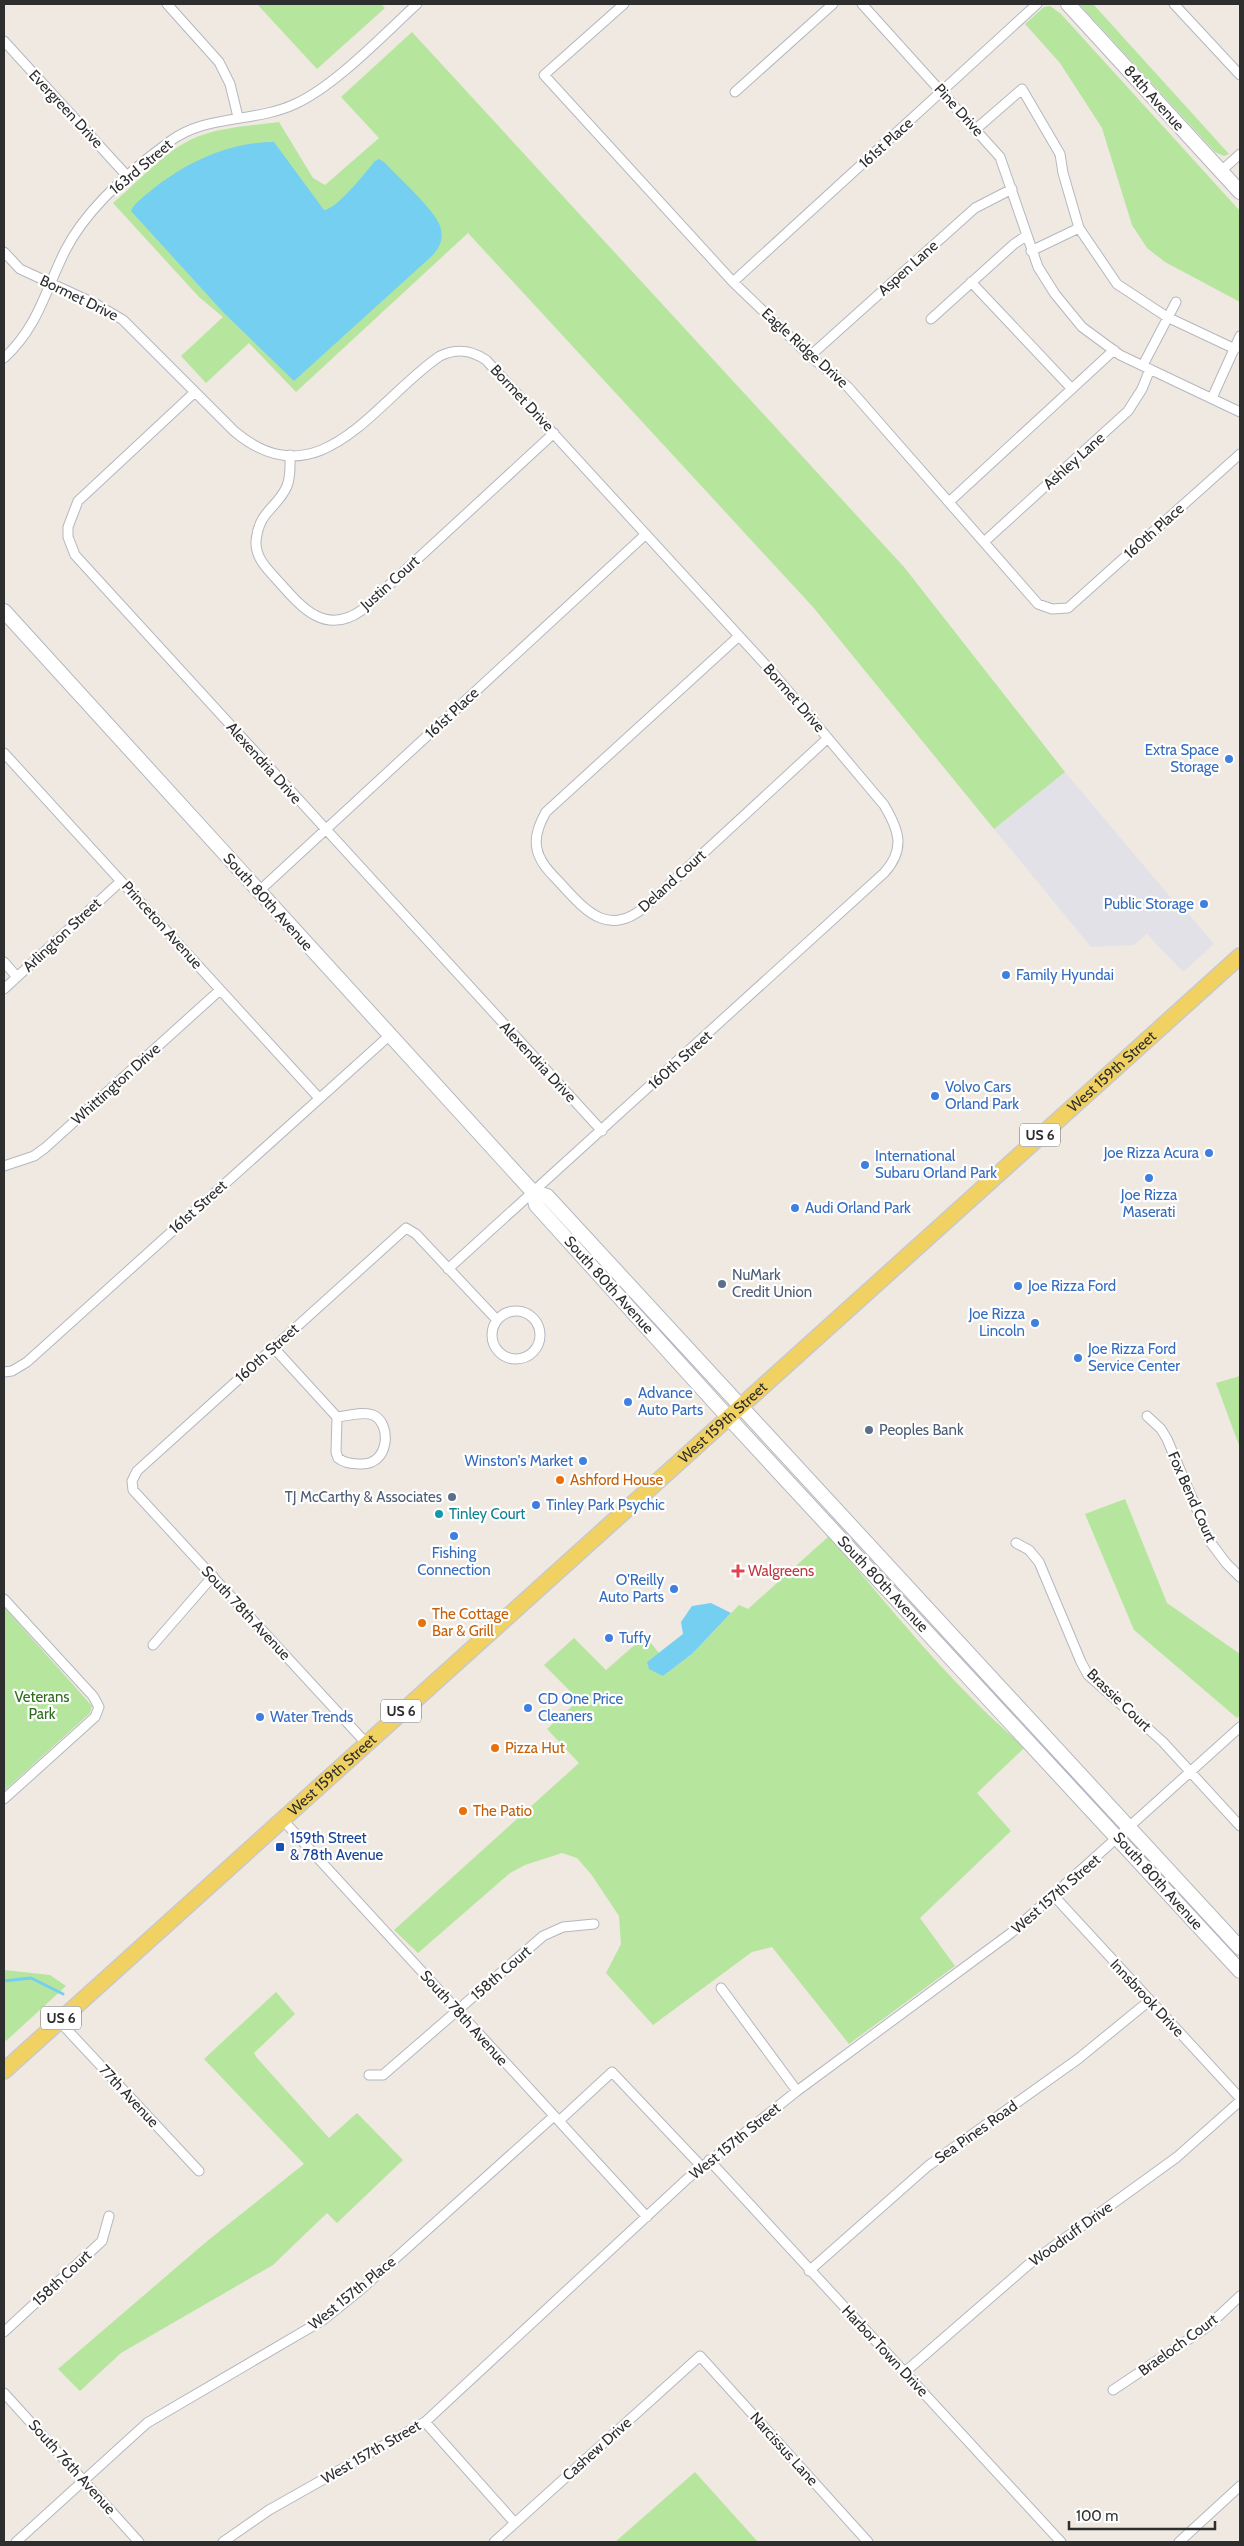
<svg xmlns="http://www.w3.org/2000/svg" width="1244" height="2546" font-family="Cabin,sans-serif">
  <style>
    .industrial { fill: #e3e1e8 }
    .green { fill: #b6e59e }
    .water { fill: #75cff0 }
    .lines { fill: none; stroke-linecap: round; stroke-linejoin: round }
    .stream { stroke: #75cff0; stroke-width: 3 }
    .street-casing { stroke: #b4b7c1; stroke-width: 11 }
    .secondary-casing { stroke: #b4b7c1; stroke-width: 16 }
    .primary-casing { stroke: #c9c9c9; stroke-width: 18 }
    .street { stroke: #fff; stroke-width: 9 }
    .secondary { stroke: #fff; stroke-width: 14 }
    .primary { stroke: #f2d163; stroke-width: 15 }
    .shop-dot { fill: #3f7fe0; stroke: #fff; stroke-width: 2 }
    .service-dot { fill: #5c6f8a; stroke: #fff; stroke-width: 2 }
    .food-dot { fill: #e8710a; stroke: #fff; stroke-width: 2 }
    .culture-dot { fill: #0f9aa8; stroke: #fff; stroke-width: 2 }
    .health-dot { fill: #e0444e; stroke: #fff; stroke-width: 2 }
    .transit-dot { fill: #1a4fb4; stroke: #fff; stroke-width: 2 }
    .labels { text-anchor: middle; stroke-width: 4.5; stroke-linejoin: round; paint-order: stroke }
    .shield { fill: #fff; stroke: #6d6d6d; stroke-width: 1 }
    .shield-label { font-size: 14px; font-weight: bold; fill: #2e2e2e }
    .street-label { font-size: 15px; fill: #2e2e2e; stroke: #fff }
    .shop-label { font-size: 15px; fill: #366cbe; stroke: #fff; text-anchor: start }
    .service-label { font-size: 15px; fill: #4e5e75; stroke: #fff; text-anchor: start }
    .food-label { font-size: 15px; fill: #c56008; stroke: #fff; text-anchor: start }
    .culture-label { font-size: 15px; fill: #0d838f; stroke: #fff; text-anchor: start }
    .health-label { font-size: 15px; fill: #be3a42; stroke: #fff; text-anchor: start }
    .park-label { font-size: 15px; fill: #2c6e1b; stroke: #fff }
    .transit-label { font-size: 15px; fill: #164399; stroke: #fff; text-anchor: start }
  </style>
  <rect width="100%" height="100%" fill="#efe9e1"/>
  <path class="industrial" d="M1065 772 1172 899 1175 898 1214 944 1183 972 1147 934 1134 945 1091 947 994 829Z"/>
  <path class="green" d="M257 4H381L385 8 317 69Z
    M1079 4H1093L1229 154 1224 156 1215 152Z
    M1050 6 1061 14 1240 211V302L1165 262 1147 248 1132 225 1102 128 1060 63 1025 24 1044 7Z
    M412 32 904 567 1065 772 994 829 813 607 468 233 296 392 249 343 206 383 181 356 223 317 199 297 113 203C136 184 163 153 190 140 216 127 251 126 279 122L313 178 325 185 379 138 341 97Z
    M1240 1376V1448L1216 1383Z
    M1125 1499 1167 1603 1240 1654V1715L1237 1718 1134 1630 1085 1514Z
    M829 1536C890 1607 953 1688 1025 1747L977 1793 1011 1831 920 1918 955 1966 849 2044 772 1947 752 1952 653 2025 606 1973 621 1944 619 1916 591 1874 577 1858 562 1853 525 1865 510 1873 418 1953 394 1930 579 1763 547 1729 579 1700 544 1665 574 1638 606 1670 645 1636 659 1653 647 1662 663 1676 692 1654 739 1605 748 1609Z
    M4 1607 92 1706 90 1713 4 1791Z
    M4 1970 50 1975 66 1986 6 2041 4 2038Z
    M276 1992 295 2014 254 2053 257 2058 329 2138 357 2113 403 2160 337 2223 327 2213 273 2265 121 2353 80 2391 58 2369 206 2242 304 2164 204 2059Z
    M695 2472 758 2542H615Z"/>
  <path class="water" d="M274 142 324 210C337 209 366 172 375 161L379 159 384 162C397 176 435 210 440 226 444 238 440 247 433 255L294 381 223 312 131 211C135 202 146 195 153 189 187 162 230 142 274 142Z
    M711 1603 731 1613 692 1654 663 1676 649 1669 647 1662 683 1634 681 1622 692 1606Z"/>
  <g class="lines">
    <path class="stream" d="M4 1981 31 1978 63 1994"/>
    <g class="street-casing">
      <path id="street" d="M167 4 219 62 230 84 238 117
        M624 4 544 75 733 282 810 356 848 387 1038 604 1052 609 1068 608 1240 454
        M862 4 1000 157 1038 267 1055 294 1082 327 1120 355 1240 412
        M1174 4 1240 75
        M4 41 128 177
        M735 92 833 4
        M976 129 1022 89 1060 154 1063 173 1079 228 1117 284 1167 317 1235 349
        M1221 171 1240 154
        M1031 251 1079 228
        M4 252 20 269 96 304 123 320 234 431C320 504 377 398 440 356 457 348 471 350 486 360L773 673 884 805C899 830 906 849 884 873L448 1269
        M733 282 1037 4
        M971 282 1072 389
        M931 319 1014 244 1026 236
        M810 356 975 208 1012 189
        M4 358C38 327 45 291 65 251 86 209 131 170 169 142 206 114 254 123 295 104 335 86 383 35 417 4
        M1143 365 1176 302
        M195 392 78 501 68 527V537L75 555 602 1131
        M1212 398 1240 336
        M290 455C290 465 291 476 287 486 277 509 259 510 256 541 255 558 268 570 279 582 302 608 326 636 362 610L554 433
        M949 502 1114 350
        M984 542 1128 411 1142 389 1150 369
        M739 636 546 812C539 824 534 836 537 849 540 864 552 874 561 884 588 914 611 938 648 904L828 738
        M4 753 319 1098
        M258 892 646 534
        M4 962 17 977
        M4 989 121 881
        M4 1166 34 1156 45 1148 220 990
        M492 1335a24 24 0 1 1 48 0a24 24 0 1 1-48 0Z
        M273 1347 337 1417 336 1452 338 1458C344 1463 351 1464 360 1464 390 1466 392 1423 373 1415 363 1411 348 1416 337 1417
        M4 1372 12 1371 27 1362 390 1035
        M1147 1416 1161 1429 1167 1439 1211 1543 1226 1563 1240 1577
        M1016 1543 1029 1550 1039 1562 1081 1662 1088 1675 1163 1742 1240 1826
        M4 1599 93 1696 99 1707 95 1717 4 1799
        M153 1645 213 1576
        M366 1743 133 1490 132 1481 137 1471 406 1228 416 1234 497 1320
        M282 1819 647 2217
        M1054 1896 1240 2098
        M721 1988 797 2091
        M59 2021 199 2171
        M369 2075H383L543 1936 563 1927 594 1924
        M559 2121 612 2072 702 2167
        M709 2160 1061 2542
        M809 2271 928 2166 1078 2059 1149 2001
        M4 2332 102 2241 109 2216
        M905 2372 1028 2265 1177 2157 1240 2101
        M1113 2390 1207 2327 1240 2296
        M4 2393 139 2542
        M425 2422 515 2523
        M16 2542 147 2423 323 2320 358 2292 554 2116
        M223 2542 269 2510 425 2422 687 2179 797 2091 1011 1933 1240 1727
        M494 2542 700 2356 868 2542
        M1179 2542 1240 2486"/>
    </g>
    <g class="secondary-casing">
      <path id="secondary" d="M1068 4 1240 192
        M4 611 533 1192 536 1205 727 1416 1240 1971
        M533 1192 547 1196 1240 1948"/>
    </g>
    <g class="primary-casing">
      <g id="primary">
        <path id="s1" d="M4 2071 1240 956"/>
      </g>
    </g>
    <use href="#street" class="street"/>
    <use href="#secondary" class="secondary"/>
    <use href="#primary" class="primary"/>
  </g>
  <g class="shop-dot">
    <circle cx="1229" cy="759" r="5"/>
    <circle cx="1204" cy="904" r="5"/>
    <circle cx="1006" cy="975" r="5"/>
    <circle cx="935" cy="1096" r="5"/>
    <circle cx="1209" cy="1153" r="5"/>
    <circle cx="865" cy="1165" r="5"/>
    <circle cx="1149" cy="1178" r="5"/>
    <circle cx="795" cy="1208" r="5"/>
    <circle cx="1018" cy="1286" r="5"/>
    <circle cx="1035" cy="1323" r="5"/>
    <circle cx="1078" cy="1358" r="5"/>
    <circle cx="628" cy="1402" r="5"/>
    <circle cx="583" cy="1461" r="5"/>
    <circle cx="536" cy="1505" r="5"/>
    <circle cx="454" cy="1536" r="5"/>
    <circle cx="674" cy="1589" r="5"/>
    <circle cx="609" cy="1638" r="5"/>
    <circle cx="528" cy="1708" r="5"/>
    <circle cx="260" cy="1717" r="5"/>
  </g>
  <g class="service-dot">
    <circle cx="722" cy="1284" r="5"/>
    <circle cx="869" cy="1430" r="5"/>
    <circle cx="452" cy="1497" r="5"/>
  </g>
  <g class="food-dot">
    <circle cx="560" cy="1480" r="5"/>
    <circle cx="422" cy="1623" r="5"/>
    <circle cx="495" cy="1748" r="5"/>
    <circle cx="463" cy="1811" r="5"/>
  </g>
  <circle class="culture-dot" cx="439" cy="1514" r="5"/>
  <path class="health-dot" d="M735.5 1563.5h5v5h5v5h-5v5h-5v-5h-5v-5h5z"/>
  <rect class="transit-dot" x="275" y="1842" width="10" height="10" rx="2.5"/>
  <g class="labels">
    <g class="shield">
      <rect x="1020" y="1123.5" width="40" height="23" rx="4"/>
      <rect x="381" y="1699.5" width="40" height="23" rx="4"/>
      <rect x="41" y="2006.5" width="40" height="23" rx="4"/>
    </g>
    <g class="shield-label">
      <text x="1040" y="1140">US 6</text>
      <text x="401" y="1716">US 6</text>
      <text x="61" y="2023">US 6</text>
    </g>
    <g class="street-label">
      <text transform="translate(1154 98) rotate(48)" y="5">84th Avenue</text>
      <text transform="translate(66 109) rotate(47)" y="5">Evergreen Drive</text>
      <text transform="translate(959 110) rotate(48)" y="5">Pine Drive</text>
      <text transform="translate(886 143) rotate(-42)" y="5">161st Place</text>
      <text transform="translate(141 167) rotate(-40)" y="5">163rd Street</text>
      <text transform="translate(908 268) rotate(-42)" y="5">Aspen Lane</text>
      <text transform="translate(79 298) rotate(26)" y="5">Bormet Drive</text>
      <text transform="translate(805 348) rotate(42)" y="5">Eagle Ridge Drive</text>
      <text transform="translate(522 398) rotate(47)" y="5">Bormet Drive</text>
      <text transform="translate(1074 461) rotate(-42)" y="5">Ashley Lane</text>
      <text transform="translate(1154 531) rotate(-42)" y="5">160th Place</text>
      <text transform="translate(390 583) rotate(-42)" y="5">Justin Court</text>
      <text transform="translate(794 698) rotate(49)" y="5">Bormet Drive</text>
      <text transform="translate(452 713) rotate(-43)" y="5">161st Place</text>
      <text transform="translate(264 763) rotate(48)" y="5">Alexendria Drive</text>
      <text transform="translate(672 881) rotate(-42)" y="5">Deland Court</text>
      <text transform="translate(268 902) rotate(48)" y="5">South 80th Avenue</text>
      <text transform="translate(162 925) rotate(48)" y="5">Princeton Avenue</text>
      <text transform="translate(62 935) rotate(-43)" y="5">Arlington Street</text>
      <text transform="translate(680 1060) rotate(-42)" y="5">160th Street</text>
      <text transform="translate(538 1062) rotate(47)" y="5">Alexendria Drive</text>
      <text dy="5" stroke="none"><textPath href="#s1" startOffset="1492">West 159th Street</textPath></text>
      <text transform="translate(116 1084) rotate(-42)" y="5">Whittington Drive</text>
      <text transform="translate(198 1207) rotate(-42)" y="5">161st Street</text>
      <text transform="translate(609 1285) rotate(48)" y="5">South 80th Avenue</text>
      <text transform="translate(267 1353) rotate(-42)" y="5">160th Street</text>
      <text dy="5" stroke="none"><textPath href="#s1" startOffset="968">West 159th Street</textPath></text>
      <text transform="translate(1192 1497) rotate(66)" y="5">Fox Bend Court</text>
      <text transform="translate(883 1584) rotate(47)" y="5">South 80th Avenue</text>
      <text transform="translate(246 1613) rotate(47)" y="5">South 78th Avenue</text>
      <text transform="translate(1119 1700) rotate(44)" y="5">Brassie Court</text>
      <text dy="5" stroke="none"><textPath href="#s1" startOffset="442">West 159th Street</textPath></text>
      <text transform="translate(1158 1881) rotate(48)" y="5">South 80th Avenue</text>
      <text transform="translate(1056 1894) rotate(-41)" y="5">West 157th Street</text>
      <text transform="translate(501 1973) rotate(-41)" y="5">158th Court</text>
      <text transform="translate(1147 1998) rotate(47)" y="5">Innsbrook Drive</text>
      <text transform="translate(464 2018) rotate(48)" y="5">South 78th Avenue</text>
      <text transform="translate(129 2096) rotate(47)" y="5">77th Avenue</text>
      <text transform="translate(976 2132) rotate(-35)" y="5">Sea Pines Road</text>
      <text transform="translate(735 2141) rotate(-39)" y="5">West 157th Street</text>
      <text transform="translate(1071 2234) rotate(-36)" y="5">Woodruff Drive</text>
      <text transform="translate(62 2278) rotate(-43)" y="5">158th Court</text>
      <text transform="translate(352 2293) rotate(-39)" y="5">West 157th Place</text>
      <text transform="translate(1178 2345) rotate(-36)" y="5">Braeloch Court</text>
      <text transform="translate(885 2351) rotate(47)" y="5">Harbor Town Drive</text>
      <text transform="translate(597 2449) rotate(-42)" y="5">Cashew Drive</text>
      <text transform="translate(784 2449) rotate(48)" y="5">Narcissus Lane</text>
      <text transform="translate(371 2452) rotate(-30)" y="5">West 157th Street</text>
      <text transform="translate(72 2467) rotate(48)" y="5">South 76th Avenue</text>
    </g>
    <g class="shop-label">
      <text x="1219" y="755" text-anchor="end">Extra Space<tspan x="1219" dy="17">Storage</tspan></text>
      <text x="1194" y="909" text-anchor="end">Public Storage</text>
      <text x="1016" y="980">Family Hyundai</text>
      <text x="945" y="1092">Volvo Cars<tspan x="945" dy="17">Orland Park</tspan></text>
      <text x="1199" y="1158" text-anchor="end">Joe Rizza Acura</text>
      <text x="875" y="1161">International<tspan x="875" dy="17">Subaru Orland Park</tspan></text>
      <text x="1149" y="1200" text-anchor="middle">Joe Rizza<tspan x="1149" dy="17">Maserati</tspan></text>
      <text x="805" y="1213">Audi Orland Park</text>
      <text x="1028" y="1291">Joe Rizza Ford</text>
      <text x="1025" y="1319" text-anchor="end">Joe Rizza<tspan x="1025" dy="17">Lincoln</tspan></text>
      <text x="1088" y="1354">Joe Rizza Ford<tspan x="1088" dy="17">Service Center</tspan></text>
      <text x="638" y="1398">Advance<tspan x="638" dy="17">Auto Parts</tspan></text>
      <text x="573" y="1466" text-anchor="end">Winston's Market</text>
      <text x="546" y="1510">Tinley Park Psychic</text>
      <text x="454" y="1558" text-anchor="middle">Fishing<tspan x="454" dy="17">Connection</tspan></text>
      <text x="664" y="1585" text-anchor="end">O'Reilly<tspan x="664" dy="17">Auto Parts</tspan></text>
      <text x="619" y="1643">Tuffy</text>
      <text x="538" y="1704">CD One Price<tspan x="538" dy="17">Cleaners</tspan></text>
      <text x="270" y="1722">Water Trends</text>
    </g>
    <g class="service-label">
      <text x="732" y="1280">NuMark<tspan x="732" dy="17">Credit Union</tspan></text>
      <text x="879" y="1435">Peoples Bank</text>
      <text x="442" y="1502" text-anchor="end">TJ McCarthy &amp; Associates</text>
    </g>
    <g class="food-label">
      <text x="570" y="1485">Ashford House</text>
      <text x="432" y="1619">The Cottage<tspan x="432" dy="17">Bar &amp; Grill</tspan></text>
      <text x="505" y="1753">Pizza Hut</text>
      <text x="473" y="1816">The Patio</text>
    </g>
    <g class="culture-label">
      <text x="449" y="1519">Tinley Court</text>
    </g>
    <g class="health-label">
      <text x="748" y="1576">Walgreens</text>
    </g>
    <g class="park-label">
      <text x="42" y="1702">Veterans<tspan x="42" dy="17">Park</tspan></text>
    </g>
    <g class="transit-label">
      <text x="290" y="1843">159th Street<tspan x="290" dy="17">&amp; 78th Avenue</tspan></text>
    </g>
  </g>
  <rect width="1244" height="2546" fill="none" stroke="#2e2e2e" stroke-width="10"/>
  <path d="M1069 2521v8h146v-8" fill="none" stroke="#2e2e2e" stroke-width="2.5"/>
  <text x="1076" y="2521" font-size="15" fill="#2e2e2e" stroke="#ffffff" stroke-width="4" paint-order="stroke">100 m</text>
</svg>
